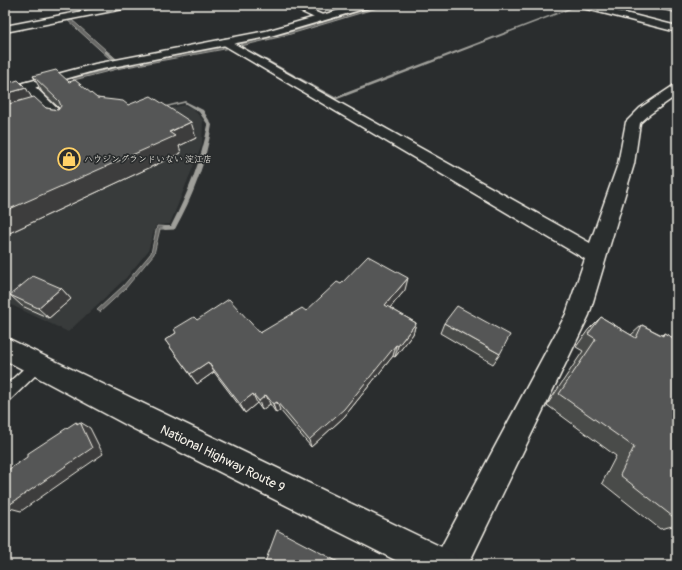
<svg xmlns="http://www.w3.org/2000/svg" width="682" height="570" font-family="Pangolin,'Klee One',sans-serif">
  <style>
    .built { fill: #373a3a }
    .water { fill: #676866; stroke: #9f9f9a }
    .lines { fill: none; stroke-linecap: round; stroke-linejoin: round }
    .stream { fill: #9f9f9a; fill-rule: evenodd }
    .lane-casing { stroke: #f4f1e8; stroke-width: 3 }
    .street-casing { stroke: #f4f1e8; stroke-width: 3 }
    .secondary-casing { stroke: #f4f1e8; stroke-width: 3 }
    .highway-casing { stroke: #f4f1e8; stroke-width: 3 }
    .lane { fill: #2a2d2e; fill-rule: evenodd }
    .street { fill: #2a2d2e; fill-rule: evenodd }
    .secondary { fill: #2a2d2e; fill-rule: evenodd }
    .highway { fill: #2a2d2e; fill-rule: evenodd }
    .wall { fill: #494b4a; stroke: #f4f1e8 }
    .shaded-wall { fill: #3c3d3c; stroke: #f4f1e8 }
    .building { fill: #555756; stroke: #f4f1e8 }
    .labels { text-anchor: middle; stroke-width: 3.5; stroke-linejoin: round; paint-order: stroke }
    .far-poi-label { font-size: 9px; fill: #f4f1e8; stroke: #2a2d2e; text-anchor: start }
    .near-street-label { font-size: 13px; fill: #f4f1e8; stroke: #2a2d2e }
  </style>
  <rect width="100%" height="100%" fill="#2a2d2e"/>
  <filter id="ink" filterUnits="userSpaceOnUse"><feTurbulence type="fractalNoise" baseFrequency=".025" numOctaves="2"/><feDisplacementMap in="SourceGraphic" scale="8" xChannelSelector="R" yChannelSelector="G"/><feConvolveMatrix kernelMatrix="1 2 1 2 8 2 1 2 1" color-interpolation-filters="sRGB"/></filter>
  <g filter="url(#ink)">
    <path class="built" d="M184 105 192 108 203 120 202 145 170 224 156 225 148 251 126 278 68 332 5 302V147Z"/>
    <path class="water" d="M380 5H387L284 36 241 46 242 45 240 44 290 32Z
      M65 14 71 19 115 58 110 59 65 18 5 27V26Z
      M227 46 230 48 121 68 74 80 72 78 118 67 128 66 129 64Z
      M157 226 175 227 174 229H160L154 254 125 289 100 312 97 310 123 286 147 258 151 253Z"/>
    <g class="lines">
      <path class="stream" d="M577 5H581L335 100 239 47 242 46 335 97Z
        M105 51H107L126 66V68H124L105 53Z
        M185 101 203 110 212 125C206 162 193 197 175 229L165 230 162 228 165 226H171C188 193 201 161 208 125L199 112 184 103 159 109 157 108Z"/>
      <g class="lane-casing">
        <path id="lane" d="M37 359 42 361 43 365 42 369 10 400 5 402V386L32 361Z"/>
      </g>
      <g class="street-casing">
        <path id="street" d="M114 5H132L128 8 5 32V26Z
          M287 5H299L325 16 327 18 322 21 319 20Z
          M578 5H593L677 26V32L579 7Z
          M226 39 590 243 618 164 626 122 640 108 673 86 677 85V95L650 114 640 123 634 164 589 315 468 565H432L438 553 566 314 585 259 222 44 221 42 222 40Z
          M27 82 31 83 67 118 69 121 67 124 62 125 57 124 23 89 21 86 23 83Z"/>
      </g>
      <g class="secondary-casing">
        <path id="secondary" d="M357 5H371L370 7 267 37 97 70 5 96V88L95 64 266 31Z"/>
      </g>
      <g class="highway-casing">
        <path id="highway" d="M5 337 454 553 460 565H405L134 429 5 360Z"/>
      </g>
      <use href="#lane" class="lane"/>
      <use href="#street" class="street"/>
      <use href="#secondary" class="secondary"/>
      <use href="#highway" class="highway"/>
    </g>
    <path class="wall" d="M641 5H677V13Z
      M677 44V49H674Z
      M33 76 69 82 97 98 128 105 196 138 179 146 181 153 5 235V81L12 82 26 88 32 98 46 108 58 110 59 108 42 92Z
      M341 284 405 290 390 308 416 323 413 334 395 357 393 356 344 417 311 447 280 410 276 413 270 404 262 410 257 403 245 413 214 372 197 384 165 340 197 320 260 333 306 311Z
      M61 288 71 299 49 318 22 306 10 295Z
      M601 317 631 335 642 325 662 335 664 333 677 340V525L660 529 602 483 616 456 547 405 583 351 576 347 588 330Z
      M444 323 500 354 493 364 440 333Z"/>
    <path class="shaded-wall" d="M26 88 35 103 5 112V94Z
      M191 122 196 138 179 146 181 153 5 235V211Z
      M408 278 405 290 383 316 385 305Z
      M61 288 71 299 49 318 38 308Z
      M416 323 413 334 395 357 398 346Z
      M396 345 393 356 344 417 311 447 309 440Z
      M208 362 214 372 197 384 190 374Z
      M253 394 257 403 245 413 240 404Z
      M266 395 270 404 262 410 259 401Z
      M277 402 280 410 276 413 273 404Z
      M76 422 82 426 80 422 90 428 103 454 21 511 6 507Z"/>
    <path class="building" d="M667 5H677V7Z
      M56 70 69 82 75 80 97 98 123 101 128 105 151 96 191 122 169 132 175 136 5 211V105L34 97 46 108 58 110 61 106 59 101 33 76Z
      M9 80 12 82 18 80 26 88 5 94V81Z
      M368 256 408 278 385 305 416 323 398 346 396 345 344 409 309 440 277 402 273 404 266 395 259 401 253 394 240 404 208 362 190 374 165 340 176 333 174 329 194 317 197 320 229 299 260 333 302 308 306 311 337 282 341 284Z
      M33 276 61 288 38 308 10 295Z
      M457 306 510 335 500 354 444 323Z
      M601 317 636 338 642 325 663 336 664 333 677 340V520L620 475 634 447 559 394 596 339 588 334Z
      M76 422 77 424 80 422 92 448 6 507 5 505V472L27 457V454Z
      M277 530 344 565H264Z"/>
  </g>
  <defs>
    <g id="shop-ring" transform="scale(1.15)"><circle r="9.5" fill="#2a2d2e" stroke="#ffd166" stroke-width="1.5"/><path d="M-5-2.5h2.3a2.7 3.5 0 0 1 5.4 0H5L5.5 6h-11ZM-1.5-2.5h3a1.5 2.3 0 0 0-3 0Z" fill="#ffd166"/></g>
  </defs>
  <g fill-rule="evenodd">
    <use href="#shop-ring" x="69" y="159"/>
  </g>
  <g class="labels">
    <g class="far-poi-label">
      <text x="84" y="162">ハウジングランドいない 淀江店</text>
    </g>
    <g class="near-street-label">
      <text transform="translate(223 458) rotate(26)" y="5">National Highway Route 9</text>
    </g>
  </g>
  <rect width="682" height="570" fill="none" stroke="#2a2d2e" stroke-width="20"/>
  <rect x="10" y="10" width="662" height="550" fill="none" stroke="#f4f1e8" stroke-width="1.5" filter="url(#ink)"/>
</svg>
